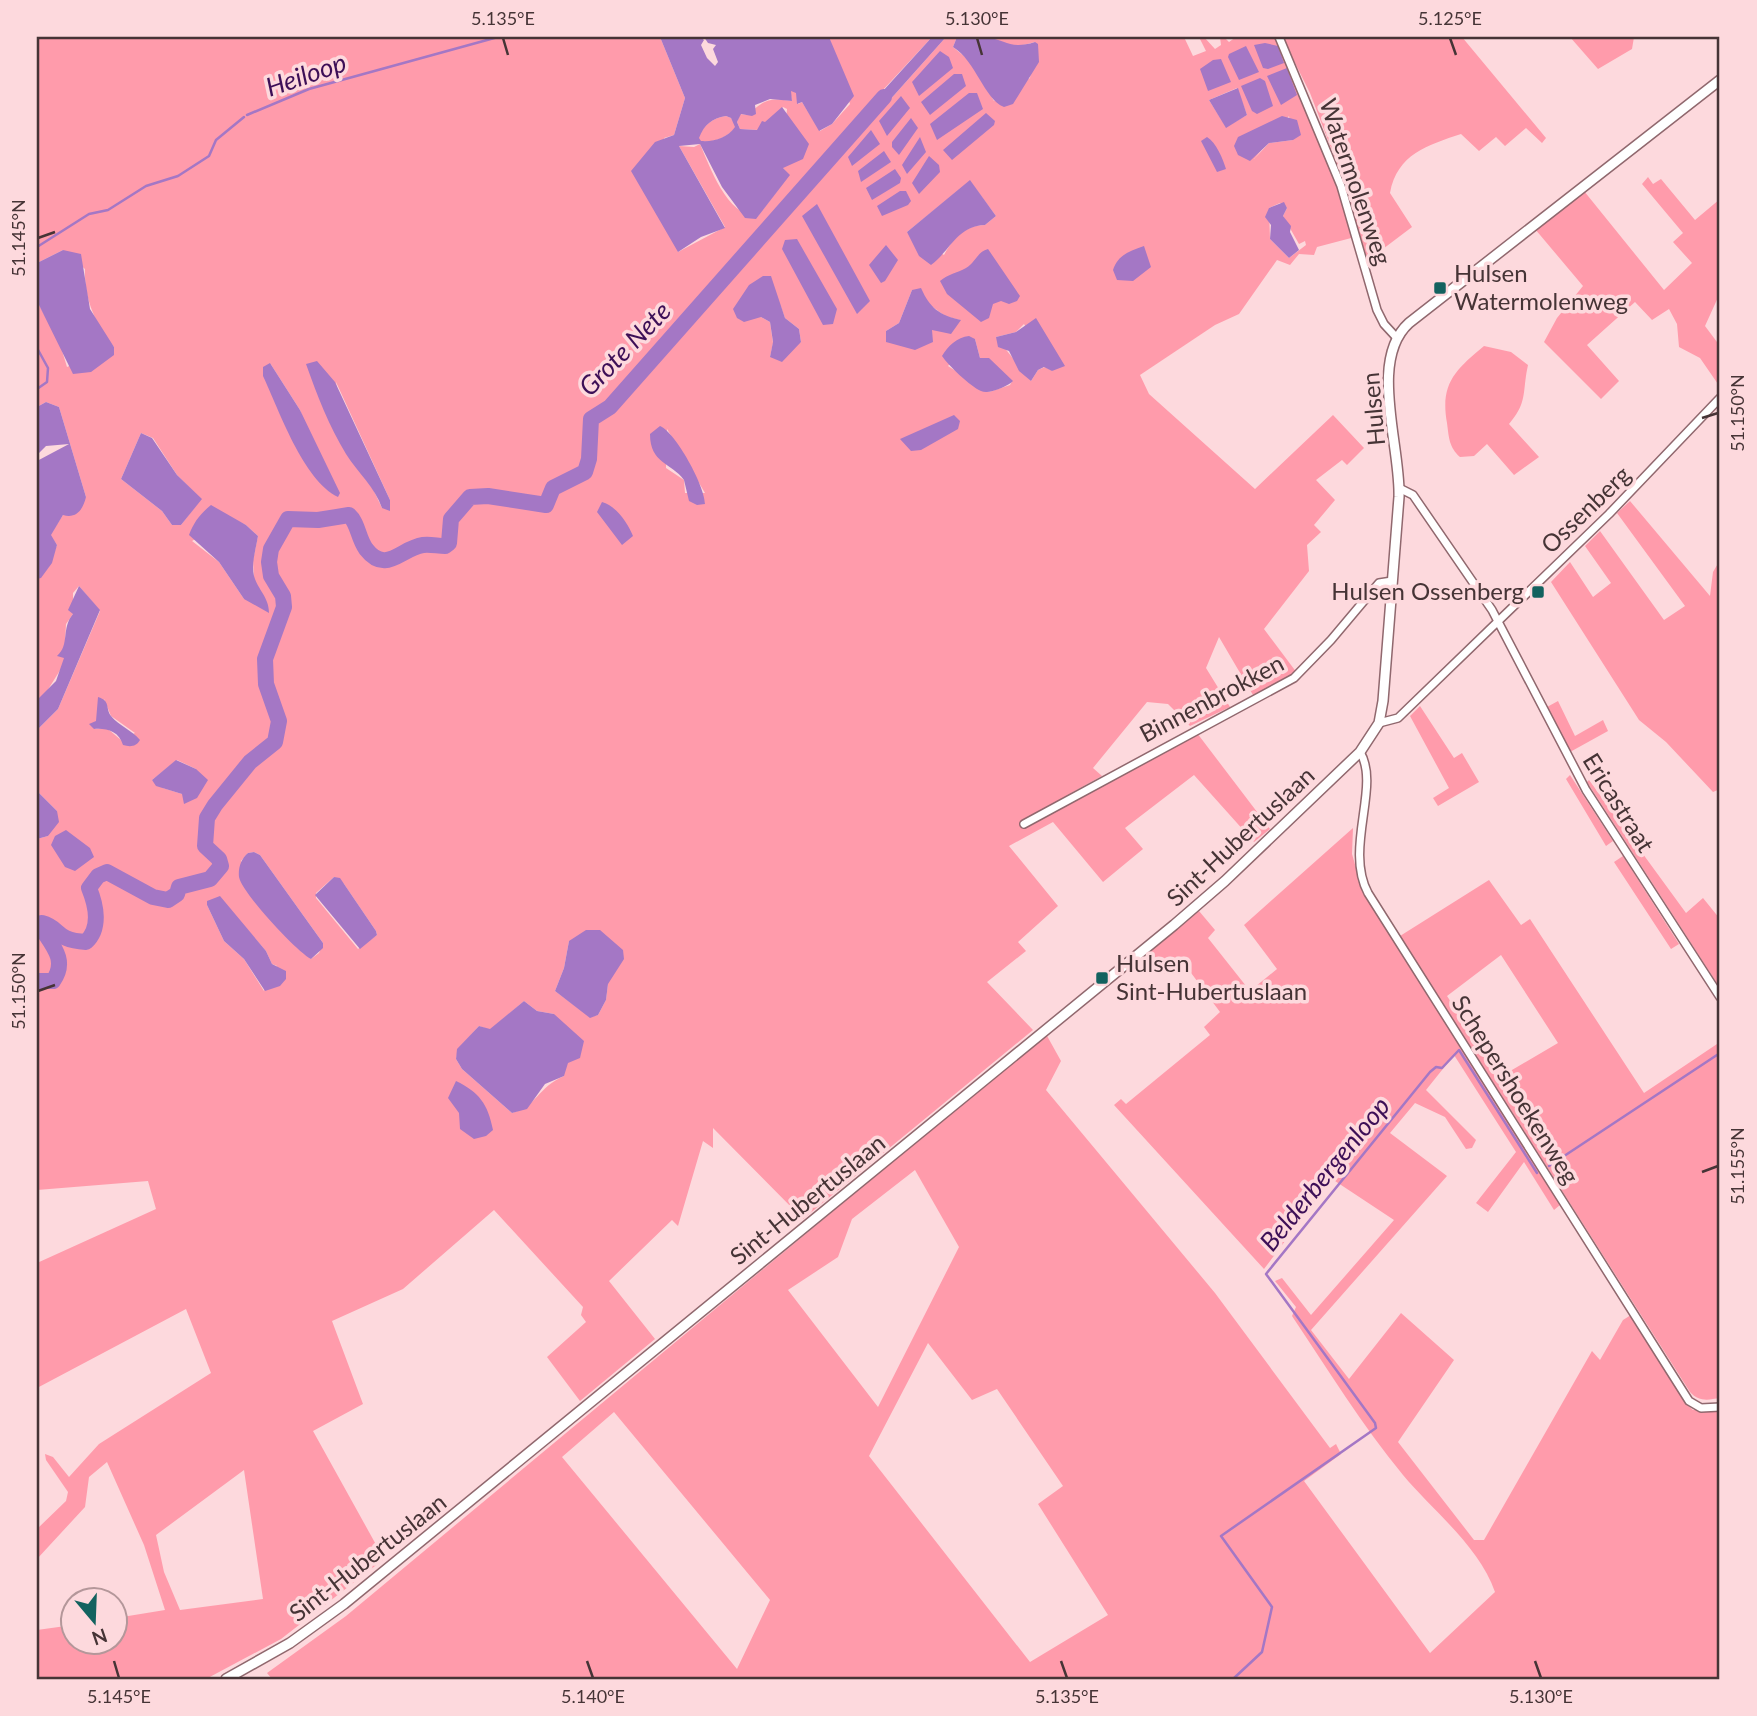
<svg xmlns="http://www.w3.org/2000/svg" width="1757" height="1716" font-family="Lato,sans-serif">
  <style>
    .green { fill: #ff9bab; fill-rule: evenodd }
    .water { fill: #a477c5; fill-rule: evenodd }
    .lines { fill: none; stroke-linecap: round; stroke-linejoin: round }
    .stream { stroke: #a477c5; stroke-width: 2.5 }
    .river { stroke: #a477c5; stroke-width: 16 }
    .minor-casing { stroke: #90686e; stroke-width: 10 }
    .tertiary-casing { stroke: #90686e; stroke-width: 12 }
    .minor { stroke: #fff; stroke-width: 7 }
    .tertiary { stroke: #fff; stroke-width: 9 }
    .ticks { fill: none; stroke: #463436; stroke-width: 2.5 }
    .poi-dot { fill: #13625f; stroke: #fdd9dd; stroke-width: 2.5 }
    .labels { text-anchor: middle; stroke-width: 7; stroke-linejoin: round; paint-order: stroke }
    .street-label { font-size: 24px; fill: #463436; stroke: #fdd9dd }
    .poi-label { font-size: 24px; fill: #463436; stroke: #fdd9dd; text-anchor: start }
    .water-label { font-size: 26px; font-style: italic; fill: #3d0f57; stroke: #fdd9dd }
    .neatline { fill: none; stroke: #463436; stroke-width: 2.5 }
    .ticks-label { font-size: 18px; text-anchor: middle; fill: #463436 }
  </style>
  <rect width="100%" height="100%" fill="#fdd9dd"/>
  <path class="green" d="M37 37H660L685 98 674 135 664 138 678 252 725 227 679 146 694 147 700 144C710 167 727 217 758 216L789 175 782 167 787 109 783 107 758 130 740 129 737 122 740 114 747 115C765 100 767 97 792 101L790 90 797 92 798 104 802 102 820 131 832 124 850 104 829 37H932L882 91 871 112 716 286 788 214 946 37H957L953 47 971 62 994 101 1030 78 1035 42C1019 47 1003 48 990 37H1184L1193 56 1206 51 1199 37H1204L1215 49 1221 45 1220 37H1224L1229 42 1236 37H1274L1320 139 1355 237 1317 247 1314 255 1299 254 1290 265 1277 260 1239 314 1215 325 1140 375 1149 394 1255 489 1333 415 1364 448 1347 465 1342 460 1316 480 1335 500 1314 525 1321 532 1307 545 1309 571 1264 629 1297 673 1253 695 1219 637 1206 668 1230 707 1190 726 1168 704 1147 702 1093 768 1102 776 1071 793 1073 798 1197 733 1270 829 1254 842 1194 775 1125 828 1143 849 1103 882 1053 822 1009 846 1058 906 1018 942 1026 951 987 982 1033 1030 803 1219 713 1128V1148L703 1141 678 1226 672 1220 609 1281 655 1339 580 1401 547 1357 586 1322 581 1315 583 1307 494 1210 403 1289 332 1321 363 1404 313 1431 384 1559 281 1639 206 1679H37V1630L73 1625 74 1642H116V1618L165 1610 144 1545 107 1462 89 1477 85 1507 37 1559V1529L66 1501 68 1492 46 1460 45 1454 53 1457 69 1477 99 1444 211 1373 186 1309 37 1388V1263L156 1209 148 1181 37 1190V839L48 836 57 811 37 791V730L58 709 100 611 79 586 73 593V614L66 624 64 664 37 707V579L48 568 57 545 50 535 63 515 86 497 59 407 46 402 37 407V301L60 344 67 367 114 347C95 323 84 299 85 269L63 250 37 263ZM1237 88 1247 115 1226 127 1209 100ZM1289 116 1293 140 1269 143 1254 159ZM970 181 996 216 985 225C964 226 954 237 944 255L907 232ZM1280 203 1287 208 1283 216 1299 244 1305 241 1306 245 1289 258 1270 239 1269 208ZM912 290 924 295 926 302 945 316 960 320 954 326 932 330 931 337 886 331 899 323ZM781 307 785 318 799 329 801 342 770 357 773 343 770 322 761 317ZM1024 324 1053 371 1045 367 1038 370 1031 381 996 337 1016 332ZM975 339 980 358 1012 381 1010 385 989 392 948 366ZM270 363 300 410 331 493 314 475ZM336 382 390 500 382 508 373 489 347 454ZM667 429 705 493H685L684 480 666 468ZM141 433 153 438 177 475 201 499 181 525H172L162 511 121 479ZM231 518 246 525 258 536 253 560 254 578 244 599 219 562 192 541ZM104 699 111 716 135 733 121 740 108 729H94ZM177 760 196 769 182 794 163 788 152 780ZM254 852 260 855 323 943 319 953 311 959 241 861 248 853ZM334 877 344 884 376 931 377 935 358 949 316 898V893ZM207 905 238 919 266 951 272 964 277 966 264 991 244 959 224 941ZM569 941 608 984 606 1000 598 1015 590 1017 555 991 564 968ZM524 1001 537 1011 554 1014 564 1076C537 1088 537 1106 512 1113L462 1069 456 1059 458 1049 479 1026 490 1030ZM244 1470 263 1599 180 1610 164 1572 156 1535Z
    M1282 37H1462L1546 138 1542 143 1526 128 1505 146 1496 137 1479 151 1461 134C1428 145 1397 154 1390 193L1412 227 1367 261 1339 169 1310 93Z
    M1570 37H1634L1632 49 1598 69Z
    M726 116 731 118 736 127C727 138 714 142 701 142L698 138C704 125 712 118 726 116Z
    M1648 177 1653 184 1661 179 1695 220 1720 199V293L1705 326 1720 346V387L1700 358 1679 347 1677 324 1669 309 1652 320 1635 302 1587 345 1619 381 1601 399 1544 342 1557 318 1583 286 1535 229 1584 191 1664 290 1692 263 1673 242 1683 233 1642 184Z
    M1484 346 1511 352 1528 365C1522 392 1528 402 1509 424L1539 457 1514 475 1487 444 1474 456 1460 457C1449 447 1449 438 1447 423 1440 384 1455 370 1484 346Z
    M1630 501 1710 596 1713 572 1720 560V789L1713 792 1666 742 1639 720 1551 582 1570 562 1593 597 1611 583 1585 546 1600 531 1664 620 1685 606 1617 513Z
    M1558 701 1575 736 1603 720 1608 731 1570 752 1547 707Z
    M1420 706 1454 758 1462 753 1479 782 1438 806 1433 798 1449 788 1410 716Z
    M1570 775 1613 841 1606 846 1566 779Z
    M1589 780 1686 913 1703 898 1720 919V988L1587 782Z
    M1353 828 1352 854 1363 892 1560 1205 1554 1210 1524 1162 1488 1212 1476 1203 1516 1152 1454 1055 1426 1090 1476 1140 1472 1148 1466 1149 1445 1117 1415 1103 1390 1133 1447 1176 1311 1330 1349 1379 1401 1313 1454 1360 1398 1442 1474 1540H1484L1592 1351 1600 1360 1623 1320 1631 1315 1685 1403 1693 1410 1720 1409V1679H272L267 1673 346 1616 1046 1034 1061 1061 1046 1090 1215 1293 1330 1448 1336 1444 1341 1454 1304 1481 1430 1653 1495 1592C1479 1546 1434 1512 1403 1475 1362 1425 1328 1370 1292 1316L1296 1307 1275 1281 1282 1278 1311 1315 1394 1220 1332 1179 1264 1269 1114 1105 1121 1099 1126 1104 1210 1035 1204 1027 1220 1012 1183 962 1165 974 1147 954 1199 911 1215 930 1208 938 1250 991 1277 969 1244 925ZM915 1170 959 1247 878 1407 788 1290 838 1257 852 1219ZM928 1343 972 1400 997 1389 1063 1486 1038 1504 1108 1615 1030 1662 869 1456ZM614 1412 770 1600 737 1669 562 1457Z
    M1623 856 1679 944 1671 949 1614 862Z
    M1489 880 1521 925 1530 919 1644 1093 1720 1042V1398C1708 1400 1699 1402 1690 1392L1400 936ZM1501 955 1558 1043 1500 1077 1447 996Z"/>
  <path class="water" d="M660 37H700L704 40 701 45 707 58 715 66 718 62 713 49 716 45 708 43 704 37H829L854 96 832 124 819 131 802 102 797 104 796 93 791 91 792 101 770 99 755 105 756 114 752 116 741 114 737 122 740 129 757 130 762 121 765 122 782 107 809 144 803 159 783 168 790 175 756 219 745 218 722 187 700 144 679 146 725 228 701 237 678 252 631 171 655 142 674 135 685 98ZM726 116 731 118 735 127C727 138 714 142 701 141L699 138C704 125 712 118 726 116Z
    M932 37H946L788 214 701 302 871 112 882 92Z
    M957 37C966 37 977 35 986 37 1007 40 1010 50 1035 42L1038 44 1039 62 1013 104 1004 107C984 99 976 61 953 47Z
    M1265 43 1278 46 1284 63 1268 69 1263 68 1254 45Z
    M1246 46 1259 72 1239 80 1228 57 1229 54Z
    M940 51 949 57 953 68 919 96 912 82Z
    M1221 59 1231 82 1208 91 1200 69 1213 60Z
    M1287 68 1297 95 1281 105 1267 76Z
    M954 74H962L966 86 930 115 921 102Z
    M1260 78 1265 81 1273 106 1257 114 1252 111 1241 86Z
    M1238 88 1247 115 1226 128 1209 100Z
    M969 93H977L983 109 937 140 930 124Z
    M901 96 910 108 887 136 879 121Z
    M986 113 995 121 994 125 952 160 943 150Z
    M1282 116 1297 120 1301 135 1293 140 1269 143 1250 161 1238 155 1234 146 1238 137Z
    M911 118 918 128 899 155 892 147V142Z
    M871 130 880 144 852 166 848 157Z
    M920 137 926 152 907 174 902 165Z
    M1207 137C1216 142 1223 159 1226 169L1217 172 1201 141Z
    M884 151 891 162 861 182 858 171Z
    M929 156 939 165 940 172 919 194 912 183Z
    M895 169 901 178 900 183 872 200 866 188Z
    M970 180 996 216 985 225C957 226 951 250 931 265L919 256 907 232Z
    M900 191H906L911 201 908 205 882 216 877 206Z
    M1284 202 1287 208 1283 216 1291 226 1290 232 1299 250 1289 258 1270 239 1271 225 1265 217 1269 208Z
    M817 204 870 301 857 314 802 216Z
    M797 239 837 309 833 324 823 325 782 249 785 240Z
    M886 245 898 260 885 281 881 283 869 265Z
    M1144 246 1151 267 1133 281 1117 280 1113 270C1118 255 1129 251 1144 246Z
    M988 249 1020 296 1017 301 1009 304 1001 301 993 304 989 318 981 322 947 294 940 281C948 274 957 273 966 268 976 262 977 252 988 249Z
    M63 250 81 254 90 309 114 347V355L91 372 73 374 37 301V263Z
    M763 276H771L785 318 799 329 801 342 782 362 770 357 773 342 770 322 761 317 744 322 737 318 733 309 749 285Z
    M921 288C930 308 939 315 961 320L951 334 932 330 933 342 915 350 886 342V331L899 323 912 290Z
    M1036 318 1065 366 1052 371 1044 367 1038 370 1031 381 1019 371 1009 351 998 347 996 337 1016 332Z
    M969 336 975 339 980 358H989L1013 381C1008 386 989 395 981 391 971 387 948 365 942 356 948 346 957 337 969 336Z
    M317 361 335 382 390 500V511L382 508C375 487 358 473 346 454 329 426 317 395 306 364Z
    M270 363 300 410 340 493 338 497C303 480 279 410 263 376V367Z
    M46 402 59 407 86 497C83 509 77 519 63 515L51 535 57 545 52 563 41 578 37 579V461L69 444 46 446 37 455V407Z
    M954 415 960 421 958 429 921 450 911 451 900 439Z
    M660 426C676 433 705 486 705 504L697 505 689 501 684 480C671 462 650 464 650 434Z
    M141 433 152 438 177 475 202 499 181 525H172L162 511 121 479Z
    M602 502C616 506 628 523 633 536L622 545 597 512Z
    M211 505 246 525 258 536C256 549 251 563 254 576 258 590 269 597 269 613L244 599 219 562 189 535C194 522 200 514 211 505Z
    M79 586 100 610 58 709 37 730 38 699 56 681 64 658 57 656C70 645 61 628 73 614L68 610Z
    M98 697C111 701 105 708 111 716 119 726 132 730 140 740 136 747 130 747 123 745 119 731 106 728 94 729L89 724 96 721Z
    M176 760 196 769 208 780 197 798 184 804 182 794 156 786 152 780Z
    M37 791 57 811 59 822 48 836 37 839Z
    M66 830 90 848 94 857 75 871 65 867 51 845 55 836Z
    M254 852 260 855 323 943V948L311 959C296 951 242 893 239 877 238 868 241 859 248 853Z
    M334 877 340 878 376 931 377 935 360 949 315 895Z
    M220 896 266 951 272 964 286 971V979L280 986 265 991 244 959 224 941 207 905V901Z
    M586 930H600L623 950 624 959 608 984 606 1000 598 1015 590 1018 555 991 564 968 569 941Z
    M524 1001 537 1011 554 1014 584 1041 580 1058 568 1063 564 1076 545 1084 527 1109 512 1113 462 1069 456 1059 457 1049 479 1026 490 1029Z
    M456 1081C479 1092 488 1104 493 1130L486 1136 474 1139 460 1129 459 1113 448 1098Z"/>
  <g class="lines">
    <path class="stream" d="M247 115 309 89 498 37
      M37 247 89 214 108 210 146 186 178 176 209 156 216 140 244 117
      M37 348 48 368 47 382 37 389
      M1549 1166 1720 1053
      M1233 1679 1262 1652 1272 1607 1221 1536 1376 1428 1375 1423 1266 1274 1430 1072 1436 1067 1442 1068 1459 1050 1537 1173"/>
    <path class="river" d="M37 981H53C68 960 52 945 40 926L42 923C61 928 54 940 86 942 101 928 96 905 89 888L98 876 107 872 153 897 168 900 177 894 179 887 210 879 221 866 219 859 205 846 207 818 215 805 250 762 275 742 279 721 266 684 265 659 284 607 283 596 271 576 269 562 271 549 288 519 318 520 349 515C358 523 358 538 366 549 386 575 401 548 423 545 430 544 438 546 445 546L449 543 451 519 470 497 488 496 546 505 553 488 585 472 589 459 591 419 610 407 884 97"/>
    <g class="minor-casing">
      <path id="minor" d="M1279 37 1341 186 1377 310 1384 324 1396 337
        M1399 488 1413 495 1492 610 1586 790 1720 997
        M1379 723 1398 718 1609 514 1720 398
        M1360 752C1381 786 1344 848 1368 893L1689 1401 1701 1408 1720 1407
        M1024 824 1294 678 1331 640 1379 583 1392 581"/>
    </g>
    <g class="tertiary-casing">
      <path id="tertiary" d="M226 1679 290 1643 344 1604 1174 925 1225 881 1360 752 1379 723 1383 701 1399 497C1401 447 1368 360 1409 323L1720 80"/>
    </g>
    <use href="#minor" class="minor"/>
    <use href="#tertiary" class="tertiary"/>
  </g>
  <path class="ticks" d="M503 38 508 55M977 38 982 55M1450 38 1456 55M38 238 55 232M1702 418 1718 413M38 991 55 985M1702 1172 1718 1166M114 1661 119 1678M587 1661 593 1678M1061 1661 1067 1678M1535 1661 1541 1678"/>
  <g class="poi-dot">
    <rect x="1433" y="281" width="14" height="14" rx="3.5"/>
    <rect x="1531" y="585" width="14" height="14" rx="3.5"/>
    <rect x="1095" y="971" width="14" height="14" rx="3.5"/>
  </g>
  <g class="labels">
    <g class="street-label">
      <text transform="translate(1355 182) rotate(71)" y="8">Watermolenweg</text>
      <text transform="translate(1374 409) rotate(-95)" y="8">Hulsen</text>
      <text transform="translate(1586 510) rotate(-44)" y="8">Ossenberg</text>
      <text transform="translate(1212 699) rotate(-28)" y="8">Binnenbrokken</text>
      <text transform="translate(1618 803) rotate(58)" y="8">Ericastraat</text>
      <text transform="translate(1241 837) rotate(-43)" y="8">Sint-Hubertuslaan</text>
      <text transform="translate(1515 1090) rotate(58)" y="8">Schepershoekenweg</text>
      <text transform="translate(808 1200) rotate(-39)" y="8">Sint-Hubertuslaan</text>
      <text transform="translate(368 1558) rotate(-38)" y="8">Sint-Hubertuslaan</text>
    </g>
    <g class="poi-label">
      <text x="1454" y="282">Hulsen<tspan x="1454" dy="28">Watermolenweg</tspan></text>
      <text x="1524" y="600" text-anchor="end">Hulsen Ossenberg</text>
      <text x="1116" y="972">Hulsen<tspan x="1116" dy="28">Sint-Hubertuslaan</tspan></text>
    </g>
    <g class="water-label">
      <text transform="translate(306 75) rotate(-19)" y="9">Heiloop</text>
      <text transform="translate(625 349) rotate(-46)" y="9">Grote Nete</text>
      <text transform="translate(1325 1174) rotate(-51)" y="9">Belderbergenloop</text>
    </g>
  </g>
  <rect width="1757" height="1716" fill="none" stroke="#fdd9dd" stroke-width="77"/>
  <g transform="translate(94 1621) rotate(161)"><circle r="33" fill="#fdd9dd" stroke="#b4979a" stroke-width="2"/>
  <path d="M0-5L12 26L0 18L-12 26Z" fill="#13625f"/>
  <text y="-10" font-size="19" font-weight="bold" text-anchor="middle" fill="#463436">N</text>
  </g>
  <rect x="38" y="38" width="1680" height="1640" class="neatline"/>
  <g class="ticks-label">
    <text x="503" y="25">5.135°E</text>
    <text x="977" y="25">5.130°E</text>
    <text x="1450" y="25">5.125°E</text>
    <text transform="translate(19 238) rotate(-90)" y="6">51.145°N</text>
    <text transform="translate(1738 413) rotate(-90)" y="6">51.150°N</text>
    <text transform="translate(19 991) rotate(-90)" y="6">51.150°N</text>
    <text transform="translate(1738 1166) rotate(-90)" y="6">51.155°N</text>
    <text x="119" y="1703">5.145°E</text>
    <text x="593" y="1703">5.140°E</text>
    <text x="1067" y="1703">5.135°E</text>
    <text x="1541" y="1703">5.130°E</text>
  </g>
</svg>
